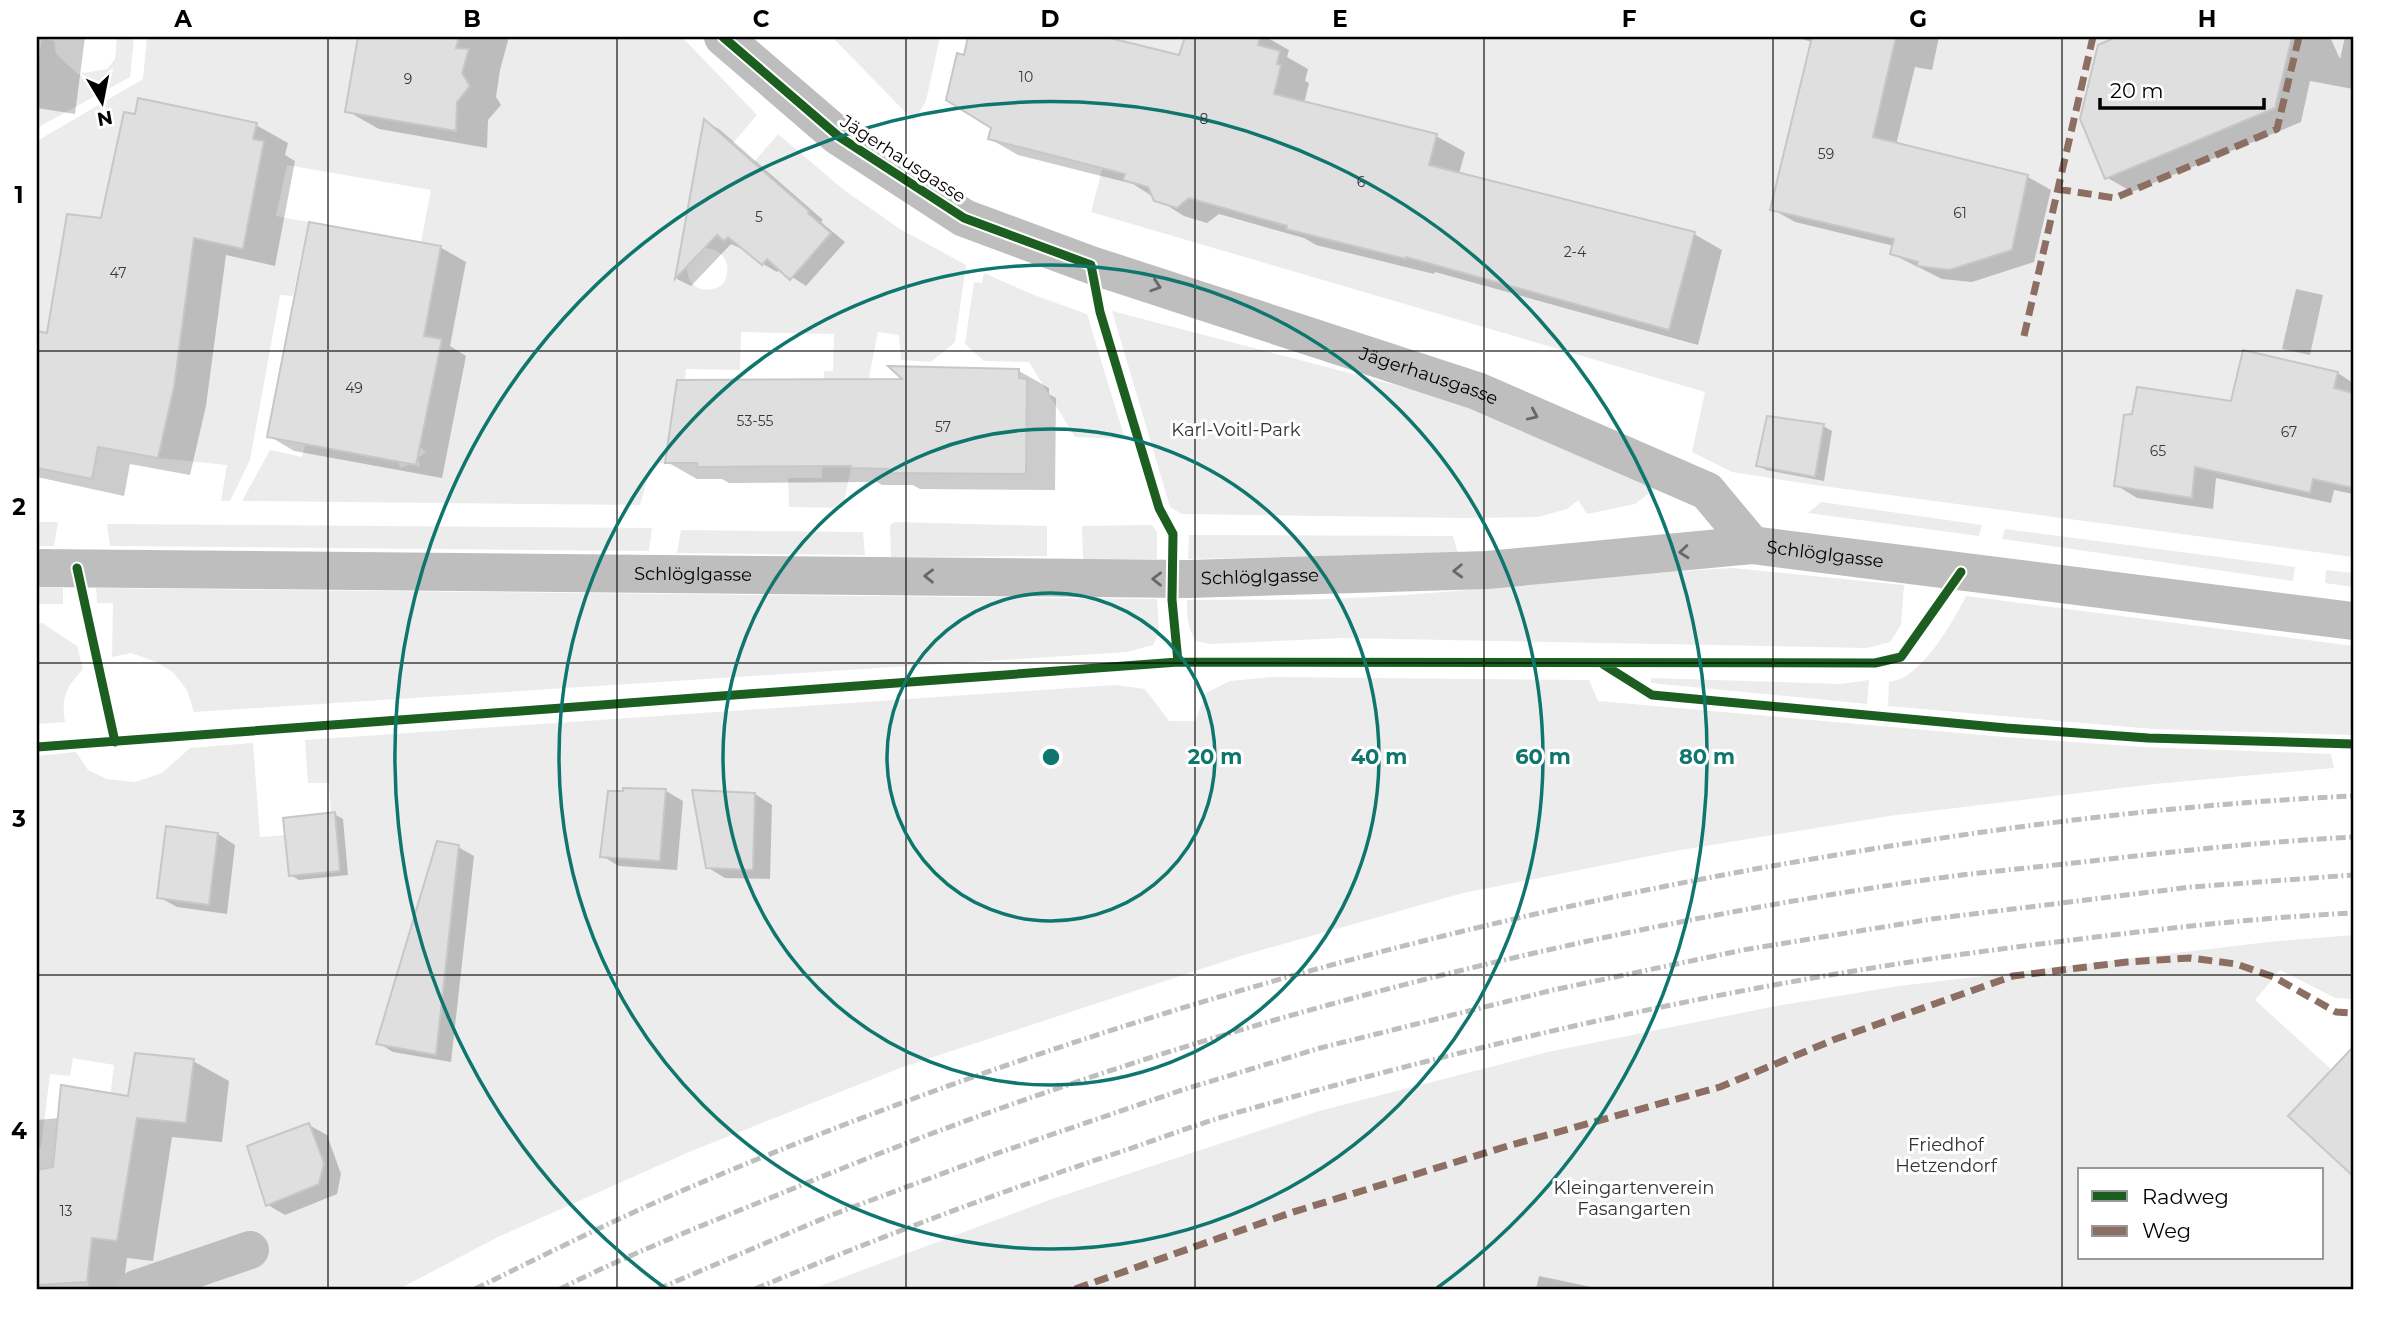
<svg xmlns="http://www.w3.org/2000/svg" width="2390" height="1326" font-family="Montserrat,sans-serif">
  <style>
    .green { fill: #ececec; fill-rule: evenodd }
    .water { fill: #bfbfbf }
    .shadow { fill: #0003 }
    .building { fill: #dfdfdf; stroke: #c7c7c7; stroke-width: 2 }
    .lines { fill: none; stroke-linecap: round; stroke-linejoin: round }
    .minor { stroke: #bebebe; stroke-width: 38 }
    .rail { stroke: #bebebe; stroke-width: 5; stroke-dasharray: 10 3.5 2 3.5; stroke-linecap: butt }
    .quiet { stroke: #8d6e63; stroke-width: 7; stroke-dasharray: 14 7; stroke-linecap: butt }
    .cycleway-casing { stroke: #fff; stroke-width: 13 }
    .cycleway { stroke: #1b5e20; stroke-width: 9 }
    .oneway { stroke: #686868 }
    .grid { fill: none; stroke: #000; stroke-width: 2; stroke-opacity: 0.55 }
    .ring { fill: none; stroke: #0f766e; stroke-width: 3.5 }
    .labels { text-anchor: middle; stroke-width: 6; stroke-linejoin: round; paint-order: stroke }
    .number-label { font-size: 14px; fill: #383838 }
    .street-label { font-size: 18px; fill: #000; stroke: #fff }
    .park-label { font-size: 18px; fill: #333; stroke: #fff }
    .centre { fill: #0f766e; stroke: #fff; stroke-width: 3.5 }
    .ring-label { font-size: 21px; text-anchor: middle; font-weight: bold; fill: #0f766e; stroke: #fff; stroke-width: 6; stroke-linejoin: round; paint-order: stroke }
    .neatline { fill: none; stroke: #000; stroke-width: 2.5 }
    .grid-label { font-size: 23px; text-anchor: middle; font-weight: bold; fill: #000 }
  </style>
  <rect width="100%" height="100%" fill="#fff"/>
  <path class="green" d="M117 37H134L130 77 37 128V73L42 38 54 41 56 54 78 74 107 69 115 59Z
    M147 37H358L345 112 455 131 457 102 469 85 462 73 468 49 456 48 459 37H682L757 115 732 144 704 120 685 224 708 244 717 235 724 241 728 237 762 265 767 259 791 279 831 233 808 213 809 210 754 162 778 134 844 190 900 229 966 265 955 342 931 362 901 360 899 335 878 332 843 508 789 507 788 478H822L824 371H833L834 334 741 332 740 370 686 369 685 380H677L665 463H652L640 505 242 501 270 450 302 457 305 445 397 461 401 468 412 463 420 467 418 458 426 452 420 447 442 340 417 334 440 246 421 242 431 190 287 165 276 216 308 222 293 296 280 295 250 460 230 501H221L227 465 158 458 170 406 186 300 187 236 253 139 124 112 101 218 67 214 47 333 37 331V141L143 79ZM706 248C726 250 733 268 723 284 691 306 670 259 706 248Z
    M832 37H940L926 101 914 121Z
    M1111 37H2353V557L1815 485 1732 472 1692 452 1705 392 1091 212 1103 166 1118 40Z
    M984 273 1034 295 1087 314 1125 439 1075 437 1029 362 984 361 965 344 974 282 982 283Z
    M1112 311 1430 394 1578 448 1655 489 1635 504 1587 514 1578 500 1567 509 1538 517 1463 518 1182 514 1170 507Z
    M1821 502 1982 525 1979 536 1808 513Z
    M37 522H58L54 546H37Z
    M895 522 1047 526V556L891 557 890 525Z
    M107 524 652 528 649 551 110 546Z
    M1152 525 1157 532V559H1083L1082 526Z
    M2005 529 2295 567 2293 581 2002 539Z
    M681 530 863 532 865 555 677 553Z
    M1189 535 1453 536 1458 553 1188 559Z
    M1733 568 1904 585 1901 625 1890 642 1867 648 1342 638 1211 644 1196 641C1187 628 1187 616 1187 600 1249 599 1311 601 1373 597 1494 590 1613 574 1733 568Z
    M2326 570 2353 573V587L2325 583Z
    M37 587 63 588V604H37Z
    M96 588 1157 599 1159 632 1153 645 1127 652 194 712 187 690 173 672 156 662 131 653 112 657 113 603H97Z
    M1966 596 2353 646V735L2153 729 1888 706 1889 682C1921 679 1953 622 1966 596Z
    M37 623H42L77 646 83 669C66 688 61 696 65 722L37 724Z
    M1272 677 1589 680 1598 701 2005 737 2143 747 2331 754 2334 768 2154 784 1889 816 1675 851 1463 893 1244 955 903 1067 689 1152 498 1237 399 1289H90L87 1282 114 1065 73 1058 70 1076 50 1074 41 1147 37 1148V756L76 752 88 770 107 779 135 782 162 773 190 748 253 743 260 837 285 835 283 818 331 813 329 783H308L305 740 1115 685 1145 689 1169 721H1195L1206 693 1230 681Z
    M1651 678 1840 684 1869 680 1867 704 1651 683Z
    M2353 935V999L2335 998 2280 970 2255 1000 2353 1089V1289H812L1049 1200 1319 1111 1548 1052 1776 1006 1899 986 2268 942ZM2080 1170H2322V1258H2080Z"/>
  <path class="water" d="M2296 289 2323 295 2310 355 2282 349Z"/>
  <path class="shadow" d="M37 37H85L75 114 37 108Z
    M360 37H509L500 70 496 97 501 105 488 120 487 148 379 129 347 111Z
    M970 37H1111L1110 40 1181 57 1187 37H1266L1289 50 1287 57 1308 69 1305 81 1309 83 1304 104 1436 136 1465 152 1459 174 1694 234 1722 250 1698 345 1435 272 1434 274 1316 245 1304 238 1219 214 1207 223 1184 216 1133 184 1018 155 990 139 993 127 965 57Z
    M1795 37H1939L1932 70 1915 67 1896 145 2028 177 2051 190 2034 262 1972 282 1942 279 1892 254 1894 246 1795 222 1772 209 1812 42Z
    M2120 37H2330L2340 59 2345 37H2353V89L2310 81 2301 122 2132 192 2106 177 2099 46Z
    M705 122 719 129 823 220 821 222 845 242 806 286 780 269 777 272 763 264 742 246 740 248 731 244 691 286 677 279Z
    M256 125 288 143 285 155 295 161 275 266 226 255 206 406 190 475 130 464 124 496 37 477V333L48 335 102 220Z
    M440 247 466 262 450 346 466 356 442 478 294 451 269 436Z
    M1019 371 1049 388V394L1056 398 1055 490 920 489 913 485H882L877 482 729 483 722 479H697L667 462 907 381Z
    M2338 373 2353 383V494L2334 490 2331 503 2216 478 2213 509 2137 498 2116 485 2232 403Z
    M1823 426 1832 431 1824 481 1766 470 1758 465Z
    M666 791 683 801 677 870 619 866 602 856Z
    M755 794 772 805 770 879 725 878 707 867Z
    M334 814 343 819 348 875 299 880 291 875Z
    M218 834 235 845 227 914 177 907 159 897Z
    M458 847 474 856 451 1062 393 1052 378 1043Z
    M193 1061 229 1081 222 1142 172 1137 153 1261 127 1258 123 1289H37V1120L59 1118 130 1098Z
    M309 1125 327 1135 341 1174 337 1194 285 1215 268 1205Z
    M1539 1276 1601 1289H1536Z"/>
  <path class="building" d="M358 37H459L456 48 469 49 462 73 470 86 457 102 456 131 345 112Z
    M968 37H1106L1179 55 1185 37H1260L1258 45 1280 51 1277 64 1281 65 1274 94 1437 134 1429 165 1695 232 1669 330 1406 257V259L1286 229 1287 226 1189 198 1177 208 1154 201 1148 187 1123 180 1125 174 988 139 991 128 946 100 957 53 964 55Z
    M1812 37H1896L1873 137 2028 175 2012 250 1949 270 1917 266 1918 262 1890 254 1894 239 1770 210Z
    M2116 37H2292L2275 108 2105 179 2080 119 2098 45Z
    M138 98 257 123 253 139 264 141 243 249 194 238 174 387 158 458 98 447 92 479 37 468V331L47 333 67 214 101 218 124 112 135 114Z
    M704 119 809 211 808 213 831 233 790 280 767 259 762 265 728 237 724 241 717 235 675 279Z
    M309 222 441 246 424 336 442 339 416 465 267 437Z
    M2243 350 2338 372 2334 388 2353 393V488L2313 479 2310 493 2195 467 2192 498 2114 486 2124 415 2132 414 2137 387 2231 401Z
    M888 366 1019 369V378L1027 379 1026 474 888 473V469L850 468 851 466 697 467V463H665L677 380 902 379Z
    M1767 416 1824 424 1815 477 1756 466Z
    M623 788 666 789 660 861 600 857 608 791H623Z
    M692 790 755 793 753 870 706 868Z
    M335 812 340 871 289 876 283 818Z
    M166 826 218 833 209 905 157 898Z
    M437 841 459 845 436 1055 376 1044Z
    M2353 1047V1176L2288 1116Z
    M135 1053 194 1059 186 1123 137 1118 117 1241 92 1238 87 1282 37 1285V1170L53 1167 61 1085 128 1096Z
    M309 1123 324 1163 319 1184 266 1206 247 1146Z"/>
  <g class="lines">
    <g class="minor">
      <path id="s1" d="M723 37 838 136 964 218 1091 265 1477 391 1707 491 1752 545"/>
      <path id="s2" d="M37 568 1188 579 1487 570 1752 545 2353 621"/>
      <path d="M136 1289 250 1250"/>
    </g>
    <path class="rail" d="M475 1289C542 1256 610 1222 679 1192 1050 1033 1438 921 1836 855 2007 826 2180 804 2353 796
      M560 1289C635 1251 714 1221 792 1189 1151 1039 1541 936 1925 880 1972 873 2018 869 2065 864 2161 853 2257 842 2353 837
      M658 1289 829 1216 992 1155 1179 1091 1320 1048 1553 990 1743 950 1932 919 2191 887 2353 875
      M755 1289C875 1239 996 1193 1120 1152 1161 1138 1203 1122 1246 1110 1506 1036 1771 977 2040 944 2144 931 2248 918 2353 913"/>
    <path class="quiet" d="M2057 189 2115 198 2277 129 2299 37
      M2024 336 2093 37
      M1075 1289 1290 1213 1511 1145 1720 1087 1833 1040 2013 976 2127 962 2190 958 2236 964 2274 977 2336 1012 2353 1013"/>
    <g class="cycleway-casing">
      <path id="cycleway" d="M723 37 838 136 964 218 1091 265 1100 312 1159 508 1173 534 1172 600 1178 662
        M77 568 115 742
        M1601 663 1652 695 2006 728 2148 738 2353 744
        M37 747 1178 662 1875 663 1901 657 1961 572"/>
    </g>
    <use href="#cycleway" class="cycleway"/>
  </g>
  <defs><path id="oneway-chevron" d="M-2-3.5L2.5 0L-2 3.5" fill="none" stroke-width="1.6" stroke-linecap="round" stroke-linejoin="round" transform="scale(1.75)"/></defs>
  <g class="oneway">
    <use href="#oneway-chevron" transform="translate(1156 286) rotate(18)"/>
    <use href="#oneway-chevron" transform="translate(1533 415) rotate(24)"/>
    <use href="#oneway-chevron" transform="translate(1684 552) rotate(175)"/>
    <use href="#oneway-chevron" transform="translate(1458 571) rotate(178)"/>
    <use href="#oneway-chevron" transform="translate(929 576) rotate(-179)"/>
    <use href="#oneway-chevron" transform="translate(1157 579) rotate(-179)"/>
  </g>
  <path class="grid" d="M328 37V1289M617 37V1289M906 37V1289M1195 37V1289M1484 37V1289M1773 37V1289M2062 37V1289M37 351H2353M37 663H2353M37 975H2353"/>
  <g class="ring">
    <circle cx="1051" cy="757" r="164"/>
    <circle cx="1051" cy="757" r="328"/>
    <circle cx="1051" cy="757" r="492"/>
    <path d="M665 1288A656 656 0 1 1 1437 1288"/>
  </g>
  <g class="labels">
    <g class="number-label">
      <text x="1026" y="82">10</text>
      <text x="408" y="84">9</text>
      <text x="1204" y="124">8</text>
      <text x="1826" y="159">59</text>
      <text x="1361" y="187">6</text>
      <text x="1960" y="218">61</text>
      <text x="759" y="222">5</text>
      <text x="1575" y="257">2-4</text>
      <text x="118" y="278">47</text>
      <text x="354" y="393">49</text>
      <text x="755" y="426">53-55</text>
      <text x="943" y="432">57</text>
      <text x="2289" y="437">67</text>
      <text x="2158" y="456">65</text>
      <text x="66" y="1216">13</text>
    </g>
    <g class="street-label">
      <text transform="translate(903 159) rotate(33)" y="6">Jägerhausgasse</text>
      <text dy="6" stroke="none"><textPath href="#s1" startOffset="793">Jägerhausgasse</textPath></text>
      <text dy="6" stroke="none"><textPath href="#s2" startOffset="1790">Schlöglgasse</textPath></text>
      <text dy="6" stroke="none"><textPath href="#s2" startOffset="656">Schlöglgasse</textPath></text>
      <text dy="6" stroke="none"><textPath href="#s2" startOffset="1223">Schlöglgasse</textPath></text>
    </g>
    <g class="park-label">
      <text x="1236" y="436">Karl-Voitl-Park</text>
      <text x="1946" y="1151">Friedhof<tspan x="1946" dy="21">Hetzendorf</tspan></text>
      <text x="1634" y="1194">Kleingartenverein<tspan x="1634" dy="21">Fasangarten</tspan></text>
    </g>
  </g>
  <circle cx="1051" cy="757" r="10" class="centre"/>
  <g class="ring-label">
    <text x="1215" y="764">20 m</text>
    <text x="1379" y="764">40 m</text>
    <text x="1543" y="764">60 m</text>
    <text x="1707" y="764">80 m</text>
  </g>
  <rect width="2390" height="1326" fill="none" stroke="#ffffff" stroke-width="77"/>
  <rect x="2078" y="1168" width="245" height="91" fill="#ffffff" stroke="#999999" stroke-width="2"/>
  <rect x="2092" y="1191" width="35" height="10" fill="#1b5e20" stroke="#999999" stroke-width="2"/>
  <text x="2142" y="1204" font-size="21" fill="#000000">Radweg</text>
  <rect x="2092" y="1226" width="35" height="10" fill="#8d6e63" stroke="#999999" stroke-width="2"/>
  <text x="2142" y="1238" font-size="21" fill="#000000">Weg</text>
  <g transform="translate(102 102) rotate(170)" stroke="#ffffff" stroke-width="5" paint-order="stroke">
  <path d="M0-5L12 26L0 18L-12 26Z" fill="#000000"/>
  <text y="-10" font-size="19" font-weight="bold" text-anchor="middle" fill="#000000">N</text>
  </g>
  <path d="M2100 98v10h164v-10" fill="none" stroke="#000000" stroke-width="3.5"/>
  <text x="2110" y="98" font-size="21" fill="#000000" stroke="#ffffff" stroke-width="5" paint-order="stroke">20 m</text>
  <rect x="38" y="38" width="2314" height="1250" class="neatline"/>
  <g class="grid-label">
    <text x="183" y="27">A</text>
    <text x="472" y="27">B</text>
    <text x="761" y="27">C</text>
    <text x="1050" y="27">D</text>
    <text x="1340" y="27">E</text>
    <text x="1629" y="27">F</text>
    <text x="1918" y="27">G</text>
    <text x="2207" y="27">H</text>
    <text x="19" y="203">1</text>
    <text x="19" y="515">2</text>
    <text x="19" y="827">3</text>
    <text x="19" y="1139">4</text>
  </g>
</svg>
